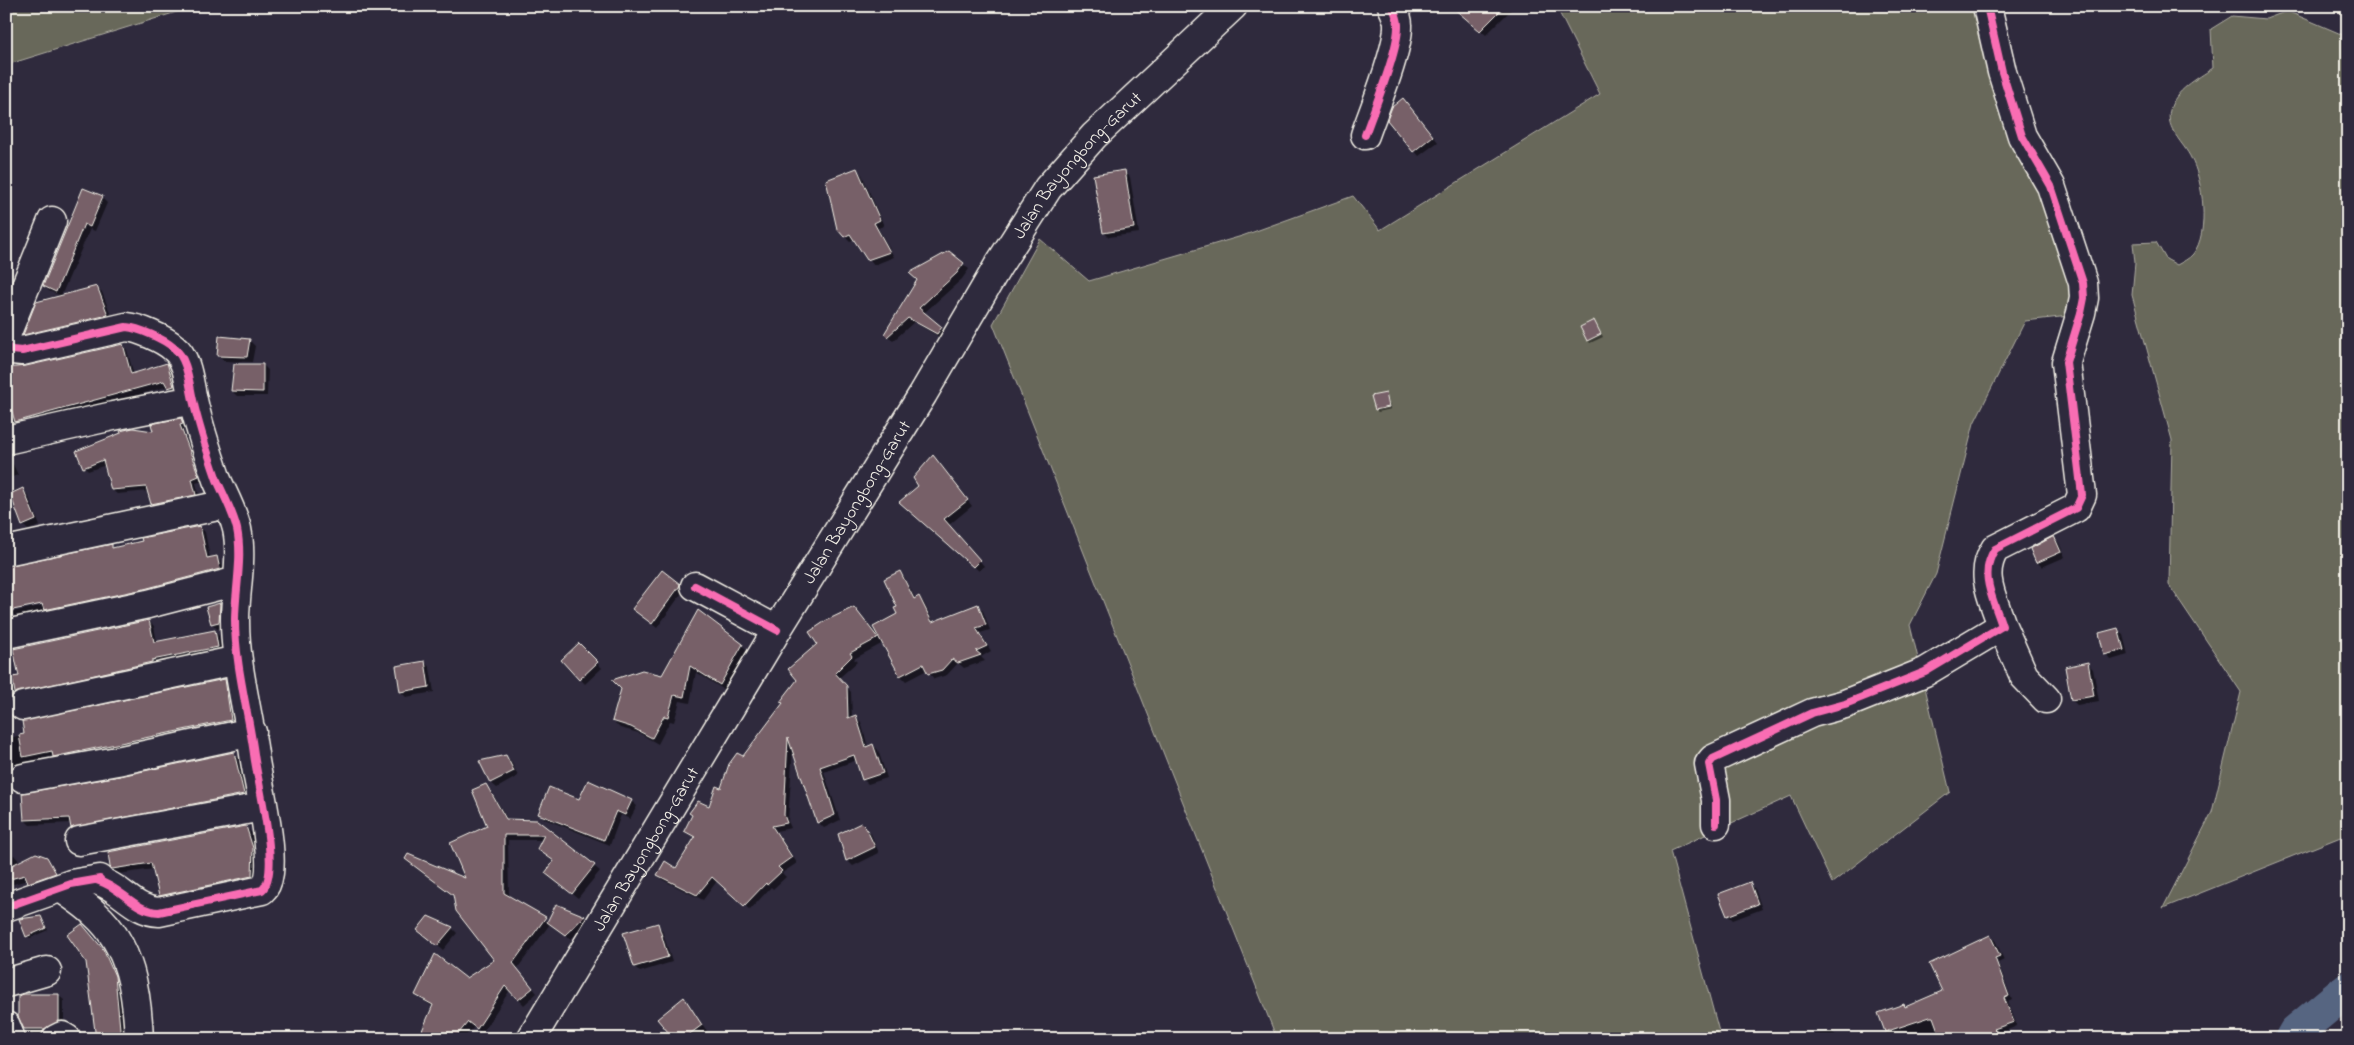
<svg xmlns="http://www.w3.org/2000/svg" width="2354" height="1045" font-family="'Indie Flower',sans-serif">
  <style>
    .green { fill: #67685a; stroke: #aeaca1 }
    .shadow { fill: #0007; fill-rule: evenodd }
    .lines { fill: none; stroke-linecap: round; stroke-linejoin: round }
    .river { stroke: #576581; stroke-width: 35 }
    .building { fill: #776068; stroke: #f4f1e8 }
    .minor-casing { stroke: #f4f1e8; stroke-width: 31 }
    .major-casing { stroke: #f4f1e8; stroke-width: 31 }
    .minor { stroke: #2f2a3d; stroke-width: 28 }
    .major { stroke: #2f2a3d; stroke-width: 28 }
    .cycleway-casing { stroke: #2f2a3d; stroke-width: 11 }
    .cycleway { stroke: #f96db3; stroke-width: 8 }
    .labels { text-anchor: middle; stroke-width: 5; stroke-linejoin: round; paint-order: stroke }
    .street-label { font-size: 18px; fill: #f4f1e8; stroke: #2f2a3d }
  </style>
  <rect width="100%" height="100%" fill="#2f2a3d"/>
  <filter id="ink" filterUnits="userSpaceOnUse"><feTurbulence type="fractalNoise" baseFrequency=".02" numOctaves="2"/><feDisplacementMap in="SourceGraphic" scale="10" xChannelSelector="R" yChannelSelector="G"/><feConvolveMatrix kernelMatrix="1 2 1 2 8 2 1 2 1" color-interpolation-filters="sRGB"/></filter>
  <g filter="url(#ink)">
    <path class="green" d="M6 6H196L6 65Z
      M1556 6H1986L2049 190 2078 315 2025 321 1974 423 1936 574 1910 625 1950 792 1832 883 1791 796 1670 851 1721 1039H1277L993 324 1040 239 1089 281 1242 236 1353 196 1380 230 1600 94Z
      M2287 11 2348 37V834L2163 908 2212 812 2241 692 2169 585 2172 440 2132 295 2135 263 2133 243 2156 242 2166 259 2177 265C2182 262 2189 259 2193 254 2210 233 2203 180 2191 158 2184 143 2165 129 2170 110 2175 90 2197 79 2213 68L2211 29 2232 16 2266 19Z"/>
    <path class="shadow" d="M1454 6H1515L1486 35Z
      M1408 105 1438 142 1419 156 1389 120Z
      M857 170 862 175 884 226 878 228 894 257 874 265 855 239 850 241 845 236Z
      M1124 171 1130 177 1139 233 1109 237 1104 232Z
      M83 190 102 198 107 203 95 231 90 229 61 296 49 291 44 286Z
      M949 253 969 269 962 279 924 313 947 333 943 339 914 322 893 341 886 334 918 280Z
      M97 287 102 292 113 320 29 339 24 334Z
      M1596 324 1603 337 1590 343 1581 328Z
      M249 340 255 346 252 362 224 361 218 356Z
      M122 345 127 350 134 375 167 365 172 370 179 391 175 393 169 386 54 419 6 429V369L26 367Z
      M263 365 268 370 267 396H237L232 391Z
      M1386 394 1391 409 1378 412 1376 410Z
      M181 420 185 424 187 428 183 429 203 481 196 483 200 499 157 508 153 503 149 491 117 494 112 490 106 465 88 471 84 467Z
      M10 458 18 475 6 479V459Z
      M938 461 972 506 949 525 984 566 979 571 906 507Z
      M23 490 28 495 40 526 28 530 23 525Z
      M200 527 205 532 210 558 216 557 222 563 224 574 50 615 45 610 15 616 9 611 7 598 11 597 6 567 111 546 114 549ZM48 602 49 604 12 612V609Z
      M2054 538 2059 543 2065 557 2042 567 2037 562Z
      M900 572 905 578 916 600 919 597 924 603 934 623 977 606 983 611 990 630 980 633 991 651 981 657 985 661 964 668 958 663 947 675 934 679 927 670 906 681 901 676 883 643 854 659 857 662 839 678 851 692 852 718 856 717 861 722 868 747 873 745 878 750 887 778 868 784 863 779 857 760 824 772 840 820 824 828 819 823 793 747 788 821 791 828 776 831 797 863 782 873 786 877 773 889 771 887 750 910 717 881 703 900 663 880 658 875 677 870 695 838 686 831 710 808 743 758 859 614 881 639 898 615Z
      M679 585 684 590 657 628 634 609Z
      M220 604 225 610 224 627 217 629 212 623Z
      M149 621 154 626 157 642 215 631 219 636 222 652 6 711V680L20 677Z
      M2117 630 2123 635 2128 655 2111 660 2106 654Z
      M579 644 602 668 585 684 562 660Z
      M742 645 748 651 726 691 696 672 690 703 680 701 674 722 670 721 658 744 639 733 620 728 613 721 662 676Z
      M425 662 430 668 434 692 406 697 401 692Z
      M2088 664 2093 669 2099 701 2077 705 2072 700Z
      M225 680 229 685 236 725 59 761 54 756 6 766V739Z
      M233 753 239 758 249 799 77 833 72 827 71 823 30 825 25 820 120 778Z
      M506 756 511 761 518 776 497 788 491 783 481 762Z
      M486 786 491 791 508 820 537 821 600 871 578 898 552 878 555 862 543 840H508L509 897 548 922 584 917 589 922 571 939 550 924 517 969 537 993 524 1005 510 990 482 1033 474 1027 463 1039H429L422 1033 433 1007 416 995 465 980 496 960 467 880 488 827Z
      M580 801H631L637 806 630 819 621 815 610 845 545 819 540 814Z
      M861 824 871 834 879 853 853 866 847 860 839 835Z
      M246 827 251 832 257 846V881L165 901 160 896 154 869 118 874 111 867Z
      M14 855 20 862 46 858 60 878 34 887 28 880 6 886V881L31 874 30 872 6 878V857Z
      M1749 884 1755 889 1762 909 1733 920 1728 915Z
      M41 917 48 930 30 938 27 936Z
      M657 924 662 930 672 962 640 972 635 967 625 934Z
      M452 928 457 933 443 950 424 935Z
      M87 930 108 955 119 981 125 1039H97L93 1013 95 1012Z
      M1990 936 1995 940 2004 960 1998 963 2012 1000 2008 1002 2017 1026 1998 1034 2003 1039H1814V1034L1832 1032 1838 1037 1887 1035 1880 1014 1906 1008 1943 992Z
      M58 995 64 1000V1026L50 1034H31L25 1029Z
      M684 999 707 1031 695 1039H675Z"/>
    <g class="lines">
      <path class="river" d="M2292 1039 2296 1032 2348 989"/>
    </g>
    <path class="building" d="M1451 6H1505L1480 31Z
      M1403 98 1433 136 1413 152 1387 120 1392 107Z
      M857 168 880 220 874 223 890 252 867 260 850 234 844 237 837 229 826 180Z
      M1125 170 1134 228 1103 233 1093 175Z
      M83 188 103 196 90 227 84 224 56 292 43 286Z
      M949 251 964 263 957 273 919 308 942 327 937 334 908 318 887 337 884 334 917 280 909 273Z
      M97 286 108 315 23 335 36 302Z
      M1594 320 1601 334 1587 341 1580 327Z
      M219 336 250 339 247 357 217 356Z
      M123 344 131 374 167 363 174 386 168 388 164 381 15 422 6 392V368L26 366Z
      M234 364H263V392L231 391Z
      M1386 393 1389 407 1375 410 1371 396Z
      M181 418 183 424 180 425 199 476 192 479 196 495 151 504 146 487 111 490 103 460 83 468 76 451 121 433 120 431 133 428 153 431 151 424Z
      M933 455 968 500 944 519 980 560 973 567 899 502 918 486 913 478Z
      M23 488 36 520 22 526 10 494Z
      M200 526 207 558 217 556 220 569 144 589 44 610 42 604 8 611 6 596H10L6 566 112 544V548L142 541 141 538Z
      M2054 536 2061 552 2036 563 2030 549Z
      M662 570 680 584 679 587 652 624 632 609Z
      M900 571 914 599 919 596 932 622 978 604 986 625 976 628 987 646 976 651 981 655 958 663 952 659 942 670 928 674 923 664 900 676 873 627 897 614 894 608 897 607 884 579Z
      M220 603 219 622 211 624 206 607Z
      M854 607 878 638 850 653 852 656 835 673 847 686 848 718 856 715 866 747 873 744 883 773 862 780 854 755 820 767 835 815 817 823 788 738 784 815 787 823 772 826 792 857 778 867 782 871 767 885 766 883 744 906 712 877 697 895 657 875 665 861 676 868 695 837 684 831 692 815 689 813 698 801 709 806 716 786 721 788 729 764 737 753 743 756 783 703 780 702 797 680 788 669 817 644 809 632 827 620Z
      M698 610 743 644 720 685 690 666 684 697 674 695 668 717 664 716 652 738 631 727 612 721 621 689 612 680 642 670 662 675Z
      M149 620 154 642 215 630 218 647 152 660V662L15 693 12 677 19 676 13 649Z
      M2118 628 2124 650 2104 655 2099 633Z
      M579 643 598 662 579 680 561 660Z
      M425 661 429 687 400 692 396 666Z
      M2088 662 2094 696 2071 700 2065 667Z
      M225 679 231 720 53 757 52 751 23 757 19 735 24 734 22 721Z
      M234 752 244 794 71 828 69 818 24 820 22 793 120 776Z
      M506 755 514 771 490 783 479 761Z
      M588 780 632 800 625 815 616 811 604 840 538 814 549 787 579 799Z
      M486 784 506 819 537 820 595 865 572 894 545 873 554 861 537 849 544 835H504V893L546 917 513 963 533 988 518 1000 505 986 477 1029 468 1022 454 1039H432L421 1033 433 1005 415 995 435 954 466 978 494 960 456 911 453 895 405 859 408 854 465 878 450 843 487 826 472 790Z
      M861 823 866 828 875 847 846 861 838 834Z
      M246 826 253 848 252 876 159 896 151 863 112 869 110 867 108 852Z
      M36 853 47 857 56 873 28 883 25 875 6 880V868Z
      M1750 882 1758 904 1727 916 1718 894Z
      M556 904 585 916 565 935 547 922Z
      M41 916 46 928 26 937 19 919Z
      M428 916 453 927 437 946 417 930Z
      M658 923 668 957 634 967 623 933Z
      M82 924 103 949 115 976 121 1039H96L86 962 67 935Z
      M1990 935 2000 956 1995 958 2009 996 2004 998 2014 1022 1994 1029 2005 1039H1941L1933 1017H1930L1885 1032 1878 1013 1904 1004 1905 1007 1942 991 1929 964Z
      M24 994H59V1021L44 1029H24L18 1017V996Z
      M684 997 702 1025 683 1039H674L657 1019Z"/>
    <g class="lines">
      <g class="minor-casing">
        <path id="minor" d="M1365 135C1374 109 1399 49 1398 25 1398 18 1395 12 1392 6
          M6 335 52 221
          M6 343 7 347 12 350 22 351 126 327C139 328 164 339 174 348 188 359 189 384 193 400 199 427 208 454 217 480 224 496 233 512 237 529 243 558 235 591 235 620 235 665 248 710 254 754 257 781 282 873 262 890L159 912C134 911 122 888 99 881L100 879 71 884 6 907
          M6 440 113 416 193 400
          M6 551 227 504
          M695 586 777 630
          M2002 626 2024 676 2046 699
          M6 634 148 604 237 581
          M23 706 238 660
          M23 778 117 761 252 732
          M1716 824V800L1709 764 1713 759 1812 713 1845 704 1925 672 2002 626C1994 600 1978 575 1995 549L2076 508 2082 495 2066 362 2081 313 2084 298 2083 283 2051 186 2022 136 2002 72 1987 6
          M79 841 262 807
          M61 888C72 896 85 904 95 914 131 946 137 993 139 1039
          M6 983 47 971
          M6 1026 11 1039
          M56 1039 62 1036 67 1039"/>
      </g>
      <g class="major-casing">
        <g id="major">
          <path id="s1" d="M531 1039 777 630 923 394 998 266 1048 188 1094 136 1233 6"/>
        </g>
      </g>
      <use href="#minor" class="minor"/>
      <use href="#major" class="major"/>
      <g class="cycleway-casing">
        <path id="cycleway" d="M1365 135C1374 109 1399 49 1398 25 1398 18 1395 12 1392 6
          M6 343 7 347 12 350 22 351 126 327C139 328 164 339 174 348 188 359 189 384 193 400 199 427 208 454 217 480 224 496 233 512 237 529 243 558 235 591 235 620 235 665 248 710 254 754 257 781 282 873 262 890L159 912C134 911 122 888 99 881L100 879 71 884 6 907
          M695 586 777 630
          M1716 824V800L1709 764 1713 759 1812 713 1845 704 1925 672 2002 626C1994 600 1978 575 1995 549L2076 508 2082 495 2066 362 2081 313 2084 298 2083 283 2051 186 2022 136 2002 72 1987 6"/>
      </g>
      <use href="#cycleway" class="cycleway"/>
    </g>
  </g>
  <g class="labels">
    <g class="street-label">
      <text dy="6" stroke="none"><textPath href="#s1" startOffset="1032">Jalan Bayongbong-Garut</textPath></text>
      <text dy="6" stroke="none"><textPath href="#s1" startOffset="628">Jalan Bayongbong-Garut</textPath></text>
      <text dy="6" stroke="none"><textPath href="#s1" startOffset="222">Jalan Bayongbong-Garut</textPath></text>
    </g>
  </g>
  <rect width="2354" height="1045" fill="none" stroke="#2f2a3d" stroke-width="25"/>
  <rect x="12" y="12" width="2329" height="1020" fill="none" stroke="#f4f1e8" stroke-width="2" filter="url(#ink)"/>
</svg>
